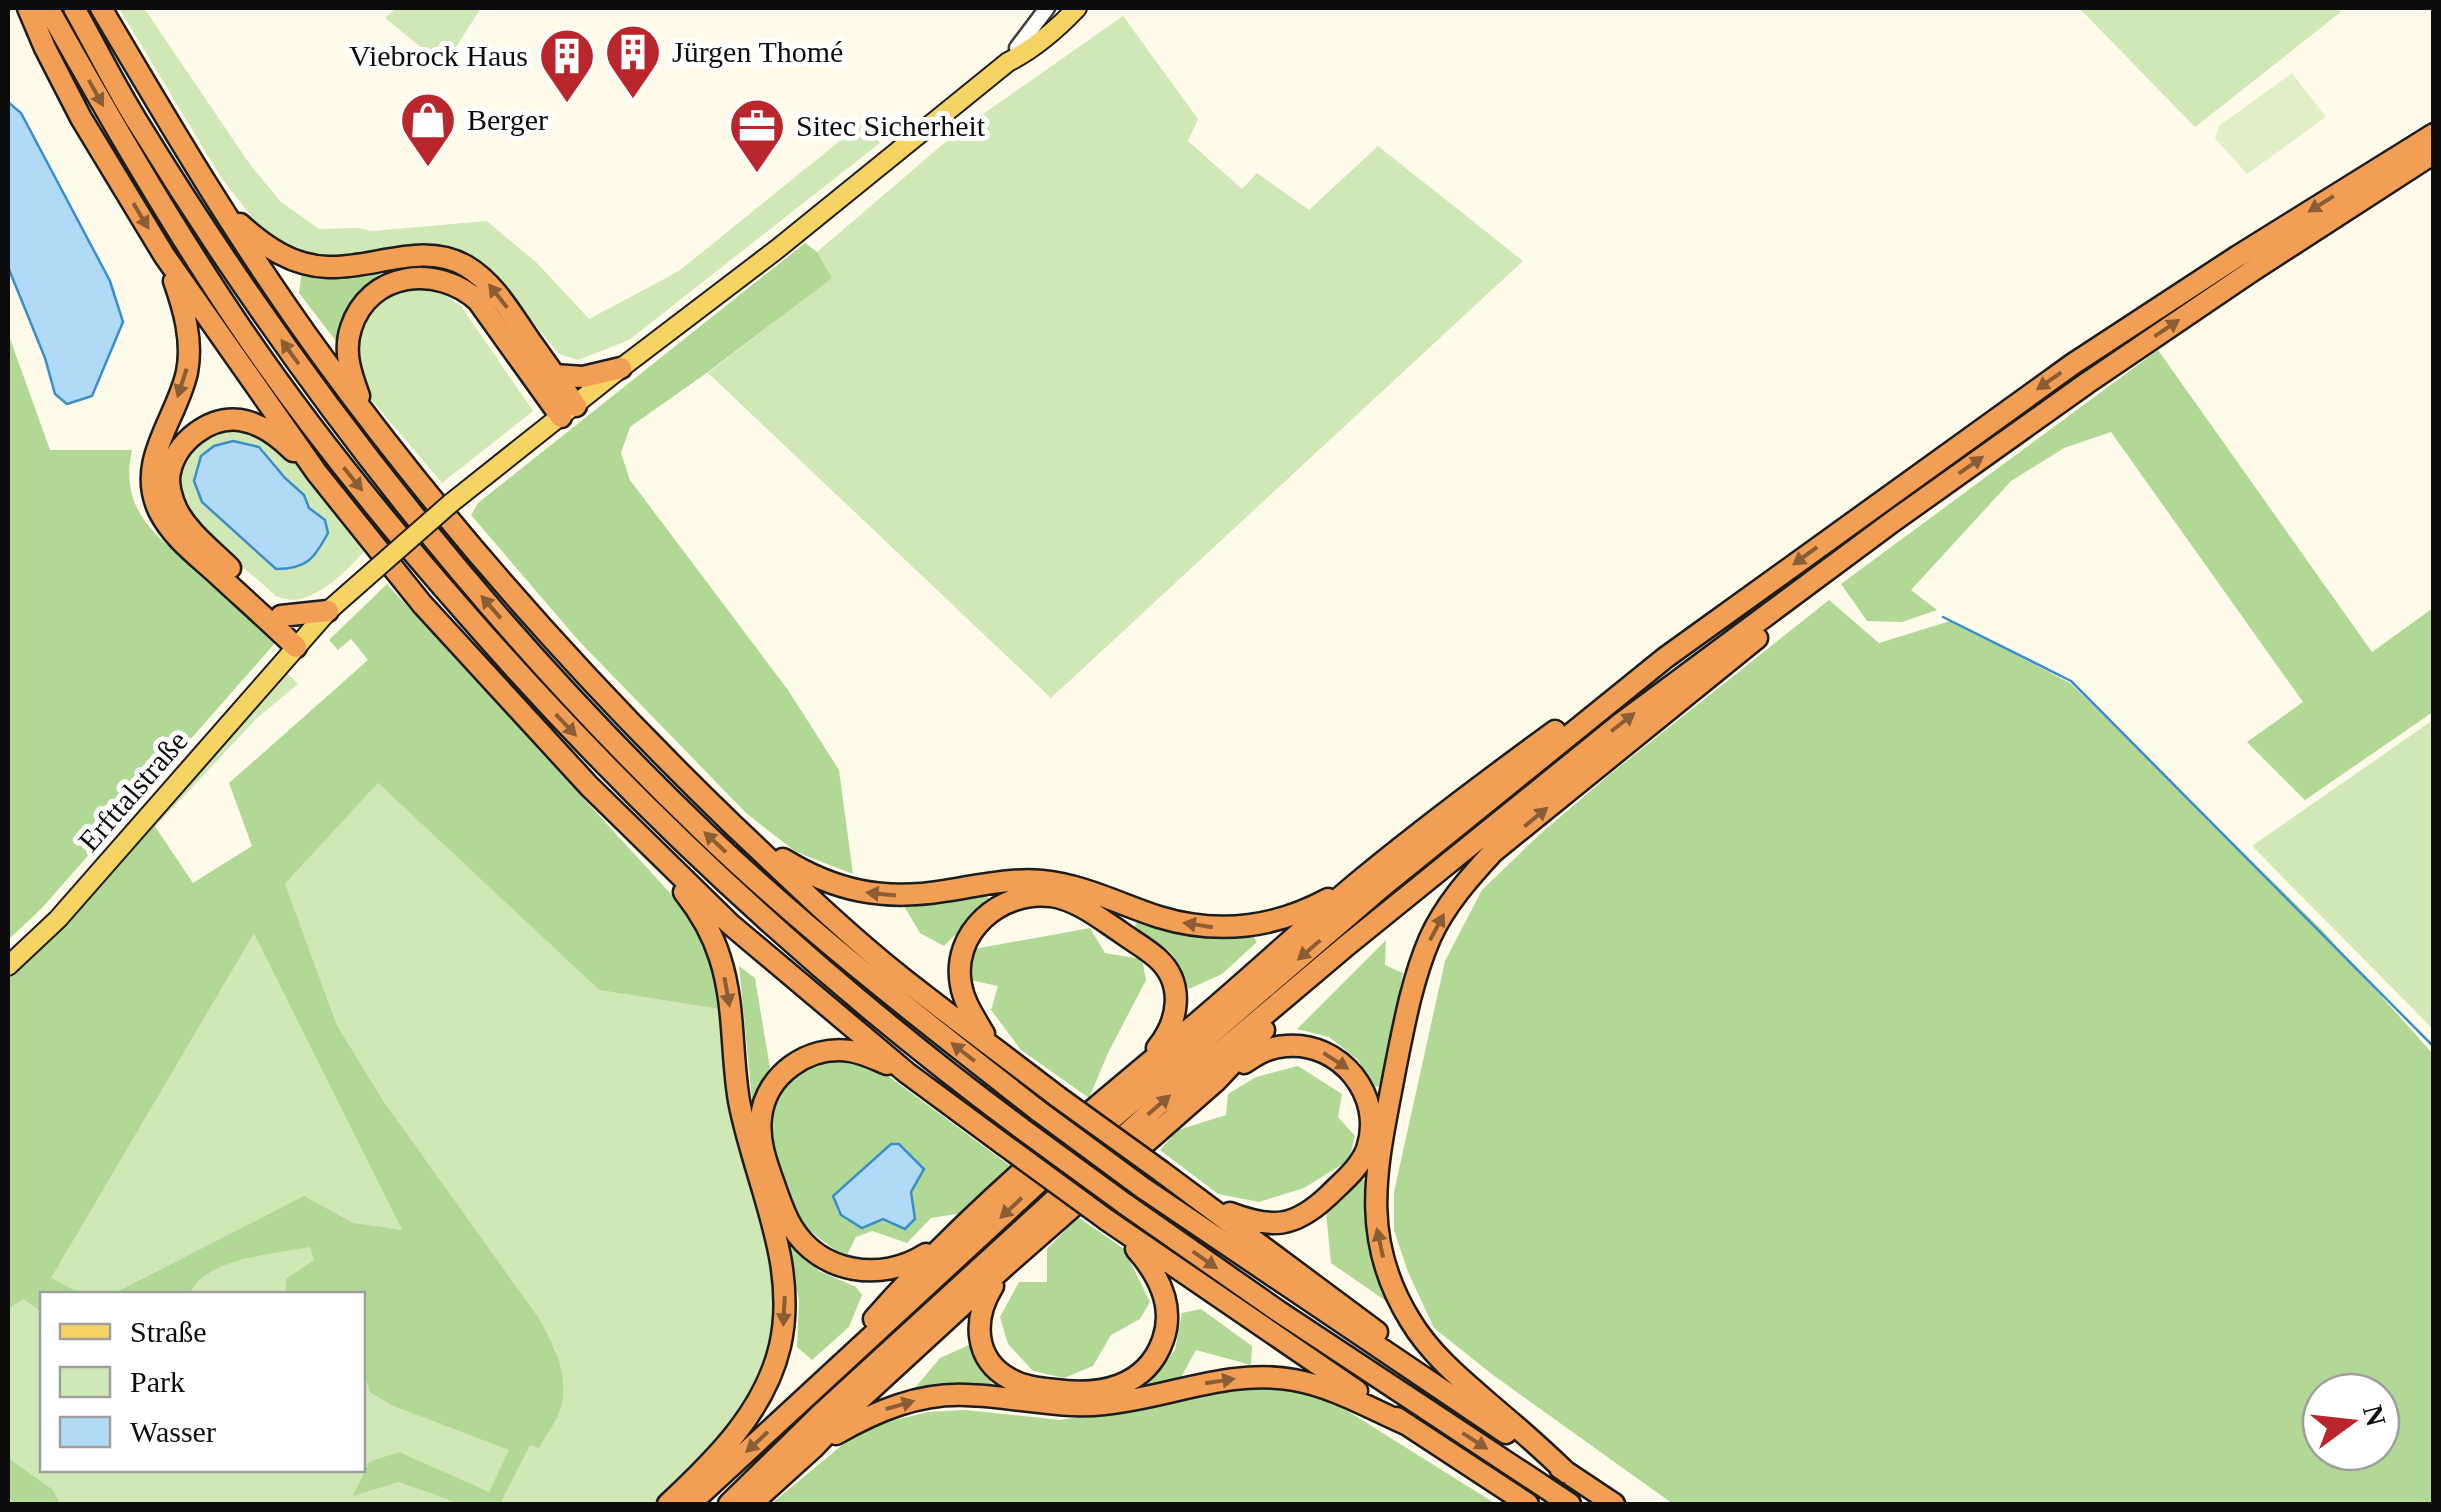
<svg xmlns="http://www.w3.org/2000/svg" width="2441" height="1512" font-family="Georgia,serif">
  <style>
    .green { fill: #cfe8b6; fill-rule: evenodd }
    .forest { fill: #b2d895; fill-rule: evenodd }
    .pitch { fill: #e1efc7 }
    .water { fill: #b0daf5; stroke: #398ecb; stroke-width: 2.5 }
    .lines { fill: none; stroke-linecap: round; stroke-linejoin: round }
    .stream { stroke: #398ecb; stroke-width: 2.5 }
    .minor-casing { stroke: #3f3f3f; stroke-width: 19 }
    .major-casing { stroke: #1d1d1d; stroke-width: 22 }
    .highway-casing { stroke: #1d1d1d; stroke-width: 25 }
    .minor { stroke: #fff; stroke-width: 14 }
    .major { stroke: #f6d463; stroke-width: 18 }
    .highway { stroke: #f29f55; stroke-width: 20 }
    .major-bridge-casing { stroke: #1d1d1d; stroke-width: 22; stroke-linecap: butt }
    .highway-bridge-casing { stroke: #1d1d1d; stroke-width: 25; stroke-linecap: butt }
    .major-bridge { stroke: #f6d463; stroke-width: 18 }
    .highway-bridge { stroke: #f29f55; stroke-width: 20 }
    .oneway { fill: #8a5d34 }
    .labels { text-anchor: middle; stroke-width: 10; stroke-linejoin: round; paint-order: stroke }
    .poi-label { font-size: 30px; fill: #0c0c0c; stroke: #fff; text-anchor: start }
    .street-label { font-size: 30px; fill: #0c0c0c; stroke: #fff }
  </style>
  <rect width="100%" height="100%" fill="#fffbeb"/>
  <path class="green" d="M119 8H144L249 163 280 201 319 229 358 228 372 231 487 221 539 265 589 319 679 271 862 123 880 143 629 340 578 360 559 354 485 264 456 248 421 246 322 258 264 233 220 176Z
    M396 8H481L444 66 385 18Z
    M2079 8H2336L2341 12 2195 127Z
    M1123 16 1198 119 1188 141 1242 189 1257 173 1309 210 1378 146 1523 261 1051 698 708 373 831 278 817 252 956 133Z
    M409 288H435L461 306 533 411 442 483 364 391 355 359 360 328 369 310 384 297Z
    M241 428C248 430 257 432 264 436 298 455 339 519 364 551 349 570 317 600 292 600 290 600 278 597 276 596 251 573 194 530 183 500 178 486 180 475 184 462 192 436 218 431 241 428ZM201 456 285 478 304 495 309 508 325 520 228 523C202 501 189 493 201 456Z
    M287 673 298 684 257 718 155 827 152 822Z
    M2433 720V1029L2252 846Z
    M378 783 599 990 719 1009 731 1103 769 1234 780 1320 755 1396 708 1454 655 1504H8V1242L254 932 402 1230 353 1224 564 1391 555 1349 384 1102 337 1025 285 884ZM42 1294H362V1470H42Z"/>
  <path class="forest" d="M805 243 817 252 832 278 708 372 630 427 621 453 630 480 788 690 839 770 853 874 796 852 747 814 578 640 471 515 478 503Z
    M376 269 382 277C352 295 347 313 339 345L299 293 302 271Z
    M8 333 50 450H132C116 522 173 546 219 587 238 604 257 624 276 642L42 908 8 940Z
    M2158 350 2372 652 2433 608V712L2305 800 2247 742 2303 702 2111 432 2064 448 2011 481 1911 590 1937 610 1902 622 1867 621 1841 584Z
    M387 584 682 906C708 941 719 965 719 1009L599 990 378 783 285 884 337 1025 384 1102 540 1320C555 1348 572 1381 559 1413 554 1425 545 1437 539 1448L530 1445 500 1504H461L399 1482 353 1496 369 1462 399 1452 489 1492 509 1450 391 1405 370 1392 363 1371 362 1294H286V1279L314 1260 310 1247C274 1254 206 1258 189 1294H113L304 1196 353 1223 402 1230 254 933 51 1278 81 1294H42V1312L23 1299 8 1309V976L68 924 152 822 193 883 252 846 229 783 368 660 351 639 338 650 329 640Z
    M1829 600 1879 643 1950 621 2070 683 2322 930 2433 1054V1504H1673L1493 1375 1434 1328 1408 1272 1394 1230V1192L1445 961 1482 890 1539 835 1609 775ZM2321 1392H2381V1452H2321Z
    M984 893 990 900 944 946 920 933 904 906Z
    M1139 919 1206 935H1252L1257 942 1222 974 1189 989 1172 954 1134 927Z
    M1090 928 1105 953 1142 959 1146 980 1108 1053 1089 1098 1021 1050 991 1010 998 986 970 980 974 949Z
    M1386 940 1385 965 1403 973 1381 1087 1373 1086 1358 1060 1329 1037 1297 1029Z
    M739 966 755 978 770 1068 752 1100Z
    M861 1056 1013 1168 963 1213 931 1218 907 1243 872 1231 856 1237 846 1257C828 1245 811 1234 798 1218 784 1203 765 1146 765 1125 765 1107 786 1076 801 1068 819 1059 842 1059 861 1056Z
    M1298 1066 1342 1094 1338 1117 1355 1136 1349 1160 1304 1188 1259 1202 1218 1194 1160 1150 1178 1130 1226 1115 1228 1094 1256 1077Z
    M1360 1179 1366 1181V1232L1386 1301 1331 1263 1326 1212Z
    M1078 1217 1124 1249 1150 1302 1140 1319 1111 1335 1093 1366 1064 1378 1033 1371 1008 1344 1000 1317 1019 1282H1047V1249Z
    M794 1245 819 1271 856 1287 862 1295 849 1327 812 1360 797 1347 799 1300 788 1248Z
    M1201 1309 1252 1346 1251 1365 1196 1350 1180 1379 1146 1387 1175 1350 1182 1313Z
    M969 1345 994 1387 913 1390 940 1358Z
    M1267 1387 1312 1395 1346 1410 1496 1504H771L847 1441 883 1423 928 1412 965 1410 1061 1420 1219 1392Z
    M8 1458 53 1490 60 1504H16L8 1498Z"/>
  <path class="pitch" d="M2292 73 2326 117 2247 174 2215 138 2220 125Z"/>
  <path class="water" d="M8 102 21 113 110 281 123 322 92 396 67 404 55 394 45 358 8 267Z
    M233 441 259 447 285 478 304 495 309 508 325 520 328 533C314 559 307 569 276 569L202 502 194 481 201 456 214 446Z
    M891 1144H899L924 1169 911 1192 915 1219 905 1229 883 1219 862 1228 841 1215 833 1196Z"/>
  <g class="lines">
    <path class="stream" d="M1943 617 2071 681 2434 1047"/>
    <g class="minor-casing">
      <path id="minor" d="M1017 48 1047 8"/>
    </g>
    <g class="major-casing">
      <path id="major" d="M451 503 621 368 776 250 1008 62C1034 49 1057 29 1077 8
        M8 966 58 919 328 611 378 567"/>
    </g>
    <g class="highway-casing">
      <path id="highway" d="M28 8 45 48 81 118 164 255 317 473 422 604 589 786 730 924 907 1073 1003 1144
        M48 8C108 115 170 223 239 325 308 427 386 523 468 616 633 805 819 978 1021 1128
        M74 8C96 47 116 88 140 126 298 383 486 623 704 832 809 933 925 1022 1040 1112
        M101 8C171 127 242 247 324 359 446 526 584 681 733 825 788 877 842 930 901 977 953 1018 1006 1057 1058 1097
        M240 224C265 247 293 266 328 267 374 269 422 241 466 266 495 283 512 315 531 342 546 363 561 384 576 406
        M174 281C184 309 193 341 187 372 177 419 135 461 159 511 172 537 195 554 216 573 243 598 270 622 296 647
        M554 375 583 377 621 368
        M359 396C351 374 343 352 351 328 369 271 438 264 478 301L561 417
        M230 568C212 550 189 533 177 510 172 500 167 483 170 472 176 442 209 416 240 420 260 423 279 437 293 451
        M281 616 328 611
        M783 859C835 891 883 901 944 891 977 886 1009 878 1042 881 1084 885 1119 904 1159 917 1218 935 1274 928 1328 899
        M984 1034C975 1018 964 1003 961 985 951 933 1000 890 1051 896 1077 900 1098 917 1119 931 1131 940 1146 948 1157 958 1185 983 1179 1021 1157 1048
        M887 1064C875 1059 863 1053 850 1051 809 1045 766 1074 761 1117 758 1140 766 1162 774 1184 779 1198 784 1214 792 1227 820 1273 881 1283 926 1254
        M1162 1172 1377 1332
        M1143 1188 1506 1433
        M1125 1204 1278 1311 1570 1504
        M1230 1213C1272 1229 1294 1228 1328 1196 1342 1182 1360 1168 1367 1149 1385 1096 1340 1041 1286 1046 1269 1047 1257 1054 1244 1063
        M1107 1220 1357 1391
        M993 1286C973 1318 973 1359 1010 1379 1024 1387 1039 1388 1055 1390 1099 1396 1146 1388 1163 1340 1175 1306 1158 1274 1136 1249
        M874 1319C969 1211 1081 1119 1192 1027 1248 980 1301 930 1357 883 1421 830 1488 780 1555 731
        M1397 1418 1528 1504
        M836 1434C876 1411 919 1393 966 1395 1013 1396 1058 1409 1104 1404 1168 1398 1229 1368 1294 1380 1334 1387 1371 1409 1408 1425
        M1560 1468 1614 1504
        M1567 1473C1545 1452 1523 1432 1499 1412 1467 1384 1432 1357 1410 1320 1357 1234 1378 1162 1395 1070 1404 1025 1412 980 1430 938 1445 905 1469 878 1493 852L1757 638
        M668 1504C715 1460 765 1411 780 1346 799 1263 754 1181 739 1101 731 1054 735 1004 720 958 713 935 699 911 684 892
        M690 1504 1043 1178 1383 886 1665 658 2073 364 2238 256 2434 134
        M729 1504 824 1411 1159 1104 1346 946 1620 724 1892 522 2087 383 2252 271 2434 153
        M751 1504 813 1448 855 1404 1004 1267 1217 1080 1264 1030"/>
    </g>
    <use href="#minor" class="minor"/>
    <use href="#major" class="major"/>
    <use href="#highway" class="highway"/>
    <g class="major-bridge-casing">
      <path id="major-bridge" d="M378 567 451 503"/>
    </g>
    <g class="highway-bridge-casing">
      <path id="highway-bridge" d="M1058 1097 1162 1172
        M1040 1112 1143 1188
        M1021 1128 1125 1204
        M1003 1144 1107 1220"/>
    </g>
    <use href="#major-bridge" class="major-bridge"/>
    <use href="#highway-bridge" class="highway-bridge"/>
  </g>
  <defs><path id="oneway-solid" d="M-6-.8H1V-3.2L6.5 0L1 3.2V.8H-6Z" transform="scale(2.5)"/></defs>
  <g class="oneway">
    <use href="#oneway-solid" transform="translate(96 93) rotate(61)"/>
    <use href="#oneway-solid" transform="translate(2321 204) rotate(148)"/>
    <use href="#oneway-solid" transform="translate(141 216) rotate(59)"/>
    <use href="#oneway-solid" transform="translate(498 296) rotate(-128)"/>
    <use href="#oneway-solid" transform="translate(2167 328) rotate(-34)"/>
    <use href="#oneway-solid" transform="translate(290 352) rotate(-126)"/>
    <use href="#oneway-solid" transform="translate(2049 381) rotate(145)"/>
    <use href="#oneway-solid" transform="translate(182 383) rotate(108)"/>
    <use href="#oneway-solid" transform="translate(1971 465) rotate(-35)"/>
    <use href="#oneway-solid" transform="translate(353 479) rotate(51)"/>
    <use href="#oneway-solid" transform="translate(1805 556) rotate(144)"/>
    <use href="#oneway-solid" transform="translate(491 607) rotate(-131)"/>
    <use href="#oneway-solid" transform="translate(1623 722) rotate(-38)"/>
    <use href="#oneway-solid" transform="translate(566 725) rotate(47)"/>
    <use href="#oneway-solid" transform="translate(1536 817) rotate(-39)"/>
    <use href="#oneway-solid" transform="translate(715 842) rotate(-137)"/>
    <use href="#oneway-solid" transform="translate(881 894) rotate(-174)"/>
    <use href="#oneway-solid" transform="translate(1198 925) rotate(-171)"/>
    <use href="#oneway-solid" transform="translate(1437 927) rotate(-62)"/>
    <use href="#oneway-solid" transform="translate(1309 950) rotate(139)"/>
    <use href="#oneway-solid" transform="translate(727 992) rotate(80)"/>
    <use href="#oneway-solid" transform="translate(963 1052) rotate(-142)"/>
    <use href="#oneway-solid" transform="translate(1336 1061) rotate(33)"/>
    <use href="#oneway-solid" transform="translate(1159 1105) rotate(-41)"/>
    <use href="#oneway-solid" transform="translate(1011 1208) rotate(137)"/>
    <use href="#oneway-solid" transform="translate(1380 1243) rotate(-102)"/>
    <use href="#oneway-solid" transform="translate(1205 1260) rotate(35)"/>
    <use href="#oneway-solid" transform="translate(784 1311) rotate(93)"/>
    <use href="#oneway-solid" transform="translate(1220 1381) rotate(-9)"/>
    <use href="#oneway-solid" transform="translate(900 1405) rotate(-16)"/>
    <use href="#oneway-solid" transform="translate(1475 1441) rotate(33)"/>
    <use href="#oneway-solid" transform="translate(757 1442) rotate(137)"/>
  </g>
  <defs>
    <g id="building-pin" transform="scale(2.875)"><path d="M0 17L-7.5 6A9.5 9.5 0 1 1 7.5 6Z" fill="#b9272c" stroke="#fff"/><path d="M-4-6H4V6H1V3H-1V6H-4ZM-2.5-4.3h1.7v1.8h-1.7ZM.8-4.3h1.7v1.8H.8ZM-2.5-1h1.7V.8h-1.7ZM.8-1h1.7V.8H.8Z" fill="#fff"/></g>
    <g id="shop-pin" transform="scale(2.875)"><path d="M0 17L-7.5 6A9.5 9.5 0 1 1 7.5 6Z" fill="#b9272c" stroke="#fff"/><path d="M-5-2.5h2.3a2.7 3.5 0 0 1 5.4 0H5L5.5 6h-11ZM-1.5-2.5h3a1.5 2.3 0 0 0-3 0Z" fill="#fff"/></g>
    <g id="office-pin" transform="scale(2.875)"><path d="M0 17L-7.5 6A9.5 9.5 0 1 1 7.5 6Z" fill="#b9272c" stroke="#fff"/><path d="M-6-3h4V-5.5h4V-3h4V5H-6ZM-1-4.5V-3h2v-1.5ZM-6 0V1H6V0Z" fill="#fff"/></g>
  </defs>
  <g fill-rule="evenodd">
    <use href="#building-pin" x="633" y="52"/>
    <use href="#building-pin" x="567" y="56"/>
    <use href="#shop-pin" x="428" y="120"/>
    <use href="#office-pin" x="757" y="126"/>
  </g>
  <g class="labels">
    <g class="poi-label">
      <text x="672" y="62">Jürgen Thomé</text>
      <text x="528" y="66" text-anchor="end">Viebrock Haus</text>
      <text x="467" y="130">Berger</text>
      <text x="796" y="136">Sitec Sicherheit</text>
    </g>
    <g class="street-label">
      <text transform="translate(133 791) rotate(-49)" y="10">Erfttalstraße</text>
    </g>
  </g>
  <rect width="2441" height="1512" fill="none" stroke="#0c0c0c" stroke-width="20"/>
  <rect x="40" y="1292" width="325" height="180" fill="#ffffff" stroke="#9e9e9e" stroke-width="2.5"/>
  <rect x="60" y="1324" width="50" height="15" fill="#f6d463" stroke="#9e9e9e" stroke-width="2.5"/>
  <text x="130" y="1342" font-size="30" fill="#0c0c0c">Straße</text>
  <rect x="60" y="1367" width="50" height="30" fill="#cfe8b6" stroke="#9e9e9e" stroke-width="2.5"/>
  <text x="130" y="1392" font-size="30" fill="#0c0c0c">Park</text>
  <rect x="60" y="1417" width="50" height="30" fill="#b0daf5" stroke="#9e9e9e" stroke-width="2.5"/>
  <text x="130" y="1442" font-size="30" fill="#0c0c0c">Wasser</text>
  <g transform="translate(2351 1422) rotate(75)"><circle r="48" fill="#ffffff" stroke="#9e9e9e" stroke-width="2.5"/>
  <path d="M0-8L18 38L0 25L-18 38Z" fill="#b9272c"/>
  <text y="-15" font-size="28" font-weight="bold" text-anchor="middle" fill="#0c0c0c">N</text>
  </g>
</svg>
